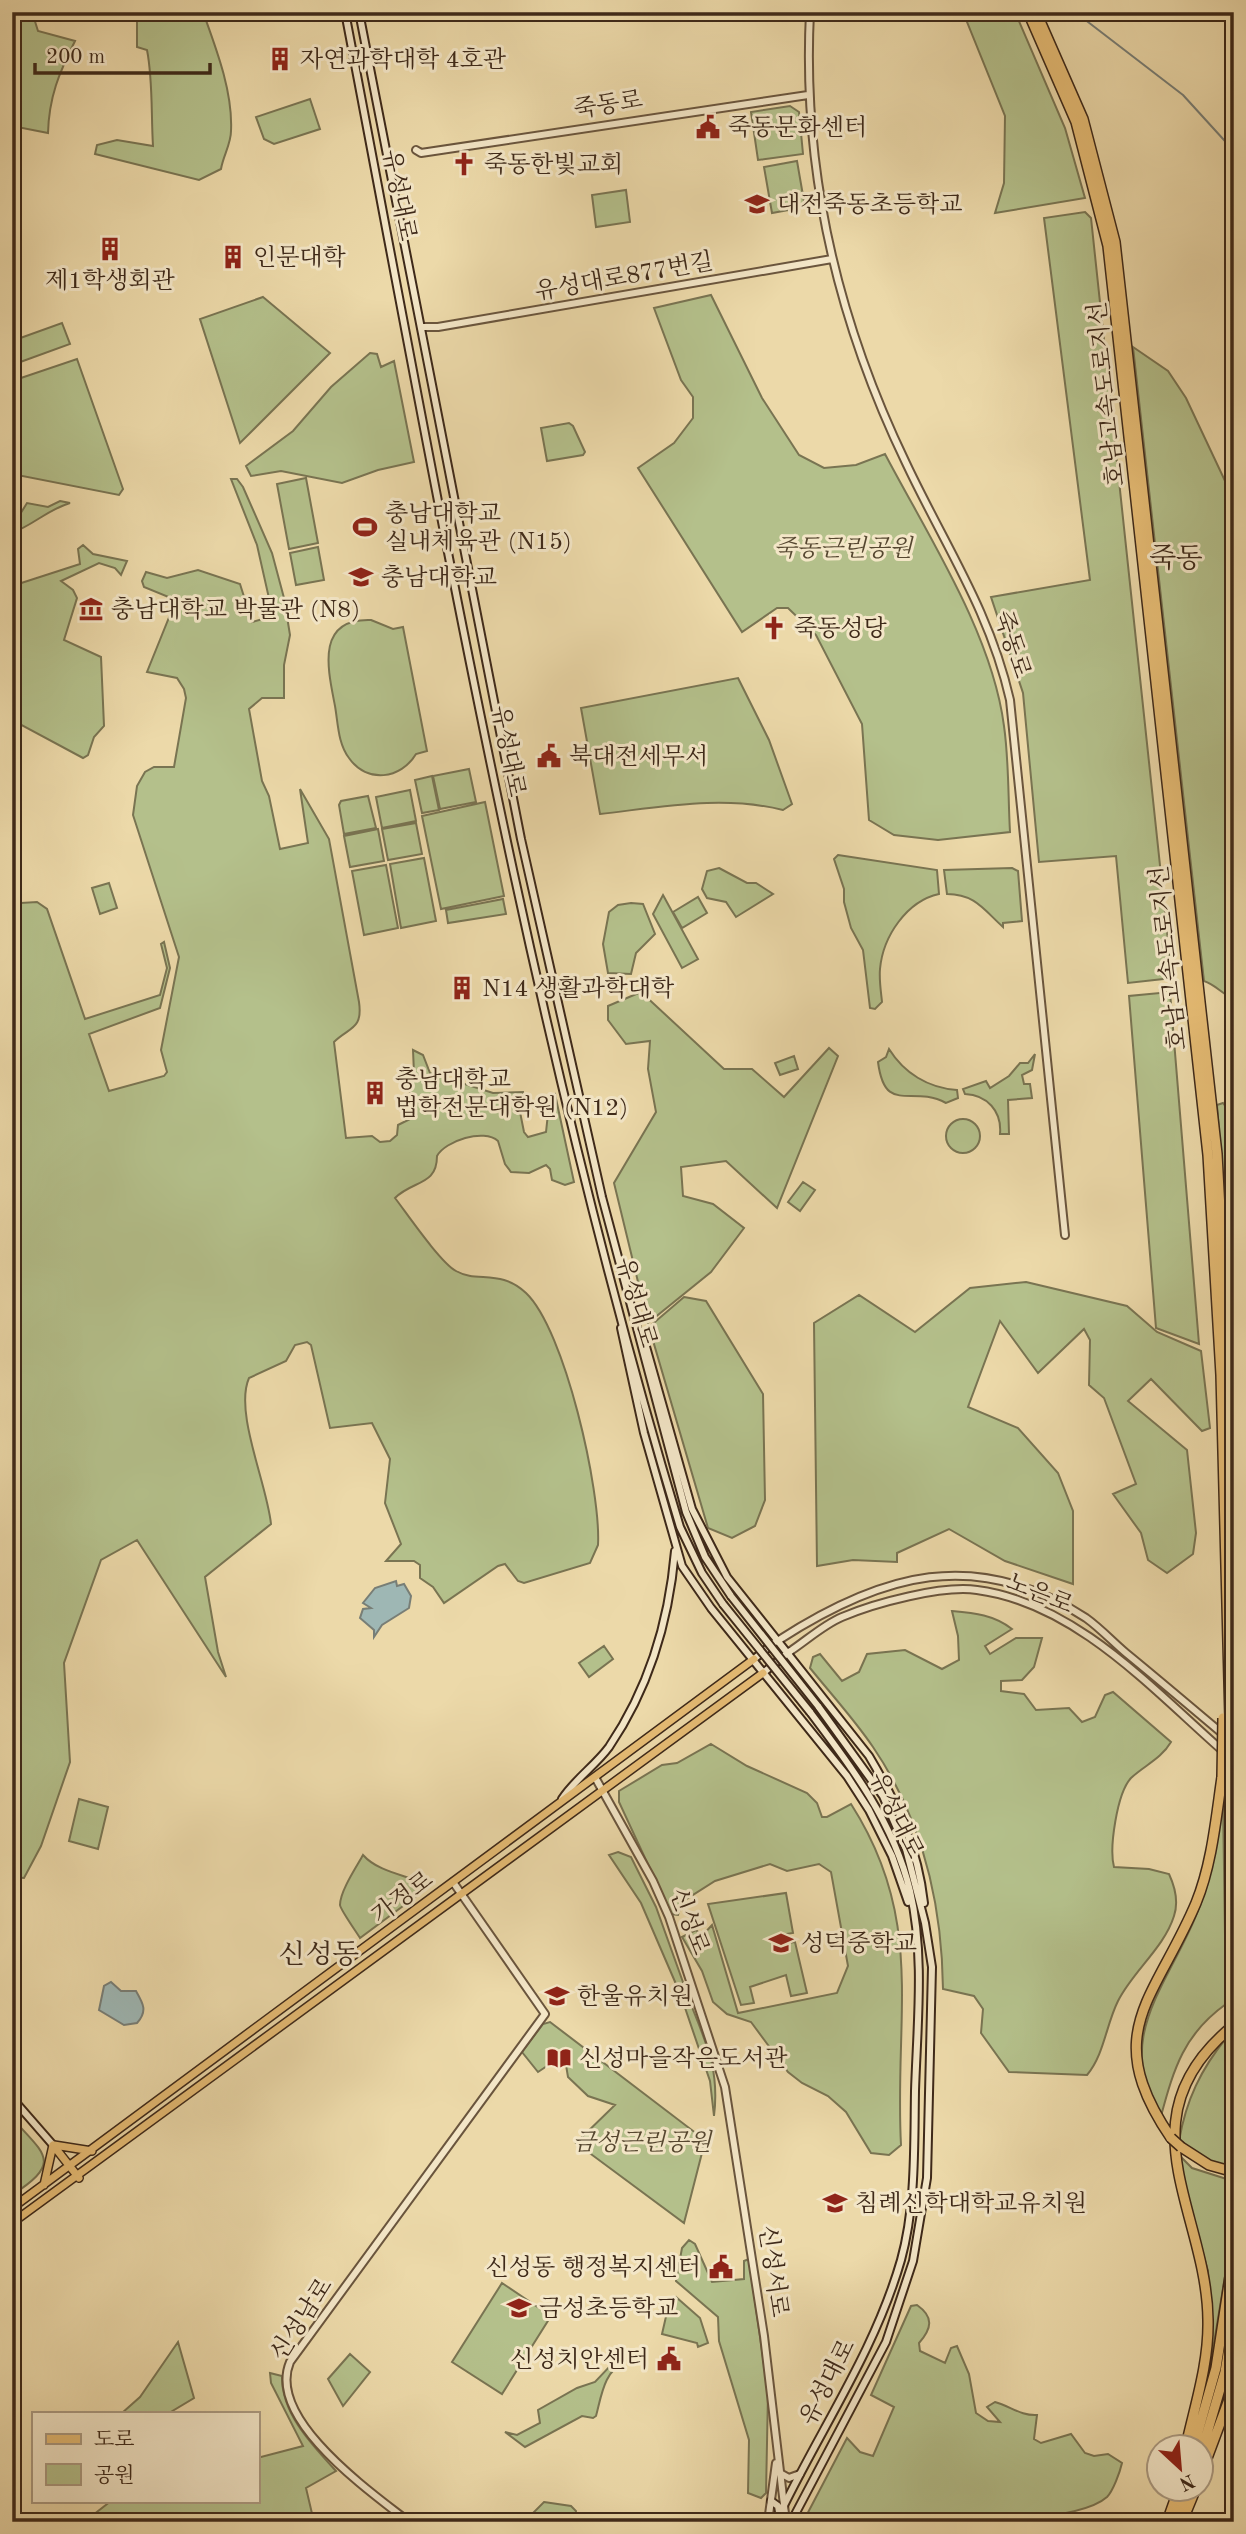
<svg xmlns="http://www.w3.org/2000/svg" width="1246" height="2534" font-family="'Old Standard TT','Noto Serif KR',serif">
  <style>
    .green { fill: #b4c08b; stroke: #797452; stroke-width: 2 }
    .water { fill: #9eb7b4; stroke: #787e76; stroke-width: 2 }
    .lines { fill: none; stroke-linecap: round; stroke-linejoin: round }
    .stream { stroke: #787e76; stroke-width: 2 }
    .tertiary-casing { stroke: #6a553d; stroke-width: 10 }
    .secondary-casing { stroke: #3e2919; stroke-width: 10 }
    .primary-casing { stroke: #3e2919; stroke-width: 10 }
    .motorway-casing { stroke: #3e2919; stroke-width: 12 }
    .tertiary { stroke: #f3e6c7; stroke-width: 6 }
    .secondary { stroke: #f3e6c7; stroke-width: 6 }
    .primary { stroke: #e6bc74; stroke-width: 7 }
    .motorway { stroke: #e6bc74; stroke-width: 9 }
    .secondary-bridge-casing { stroke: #3e2919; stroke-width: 10; stroke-linecap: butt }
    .motorway-bridge-casing { stroke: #3e2919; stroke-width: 12; stroke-linecap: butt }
    .secondary-bridge { stroke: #f3e6c7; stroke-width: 6 }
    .motorway-bridge { stroke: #e6bc74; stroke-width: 9 }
    .labels { text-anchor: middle; stroke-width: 6; stroke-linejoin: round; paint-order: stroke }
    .poi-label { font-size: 24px; fill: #3e2919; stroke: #f3e6c7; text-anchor: start }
    .street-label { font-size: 24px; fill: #3e2919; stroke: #f3e6c7 }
    .park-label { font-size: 24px; font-style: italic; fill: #564730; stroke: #f3e6c7 }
    .quarter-label { font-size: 28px; fill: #3e2919; stroke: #f3e6c7 }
  </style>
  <rect width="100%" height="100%" fill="#ecd9a9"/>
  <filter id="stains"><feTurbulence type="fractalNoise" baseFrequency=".00286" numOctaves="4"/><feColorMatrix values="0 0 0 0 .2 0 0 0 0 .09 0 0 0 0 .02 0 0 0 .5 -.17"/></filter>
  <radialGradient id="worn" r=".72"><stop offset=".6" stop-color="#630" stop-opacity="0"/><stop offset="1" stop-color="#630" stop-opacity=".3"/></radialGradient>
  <path class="green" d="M12 12H32L38 31 75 41C59 73 49 97 48 133L12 126Z
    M137 12H203C216 48 233 92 231 131 231 144 223 156 221 169L199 180 95 154 97 145 117 140 153 146C151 114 153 80 147 50L137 47Z
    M963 12H1015L1065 128 1085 198 995 213 1004 183 1005 116Z
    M310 99 320 129 274 144 264 139 256 117Z
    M790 106 799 112 803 154 758 160 751 112Z
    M797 161 805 207 772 213 764 167Z
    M626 190 630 222 596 227 592 195Z
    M1085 212 1091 218 1172 978 1128 983 1116 856 1039 862 1023 693 991 597 1090 580 1044 218Z
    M711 295 762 398 799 455 824 468 856 465 885 454C928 536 992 633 1004 726 1009 761 1008 797 1010 832L938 840 894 835 869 820 862 724 816 635 788 608H777L742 632 638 468 674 443 693 418V397L681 380 654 308Z
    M263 297 330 353 240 443 200 319Z
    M62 323 70 344 12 365V341Z
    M1133 347 1168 371 1186 398 1234 500V553L1227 558 1234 584V999C1222 994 1216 985 1204 981Z
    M370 353 377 354 381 367 394 361 414 462 378 470 342 483 281 471 251 476 246 466 293 431 331 387Z
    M77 359 123 489 119 495 12 474V381Z
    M569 423 573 426 585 452 583 455 547 461 541 428Z
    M306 478 318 543 289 549 277 484Z
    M231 479H237L243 487 272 553 284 598 290 635 284 665V698H262L249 709 262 781 269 796 280 849 308 843 300 789 329 839 359 1002C363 1030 349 1027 334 1042L346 1138 372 1136 380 1142 390 1141 397 1135 398 1125 410 1119 412 1108 408 1079 414 1073 413 1050 423 1055 430 1073 493 1093 523 1092 524 1100 518 1102 524 1132 528 1137 546 1132 550 1095 555 1094 574 1182 565 1185 552 1180 550 1169 546 1165 529 1173 511 1172 505 1164 498 1141C484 1128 445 1141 437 1156 437 1186 413 1180 395 1198 408 1215 440 1262 456 1271 477 1283 501 1269 526 1293 565 1330 601 1491 598 1545L590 1563 524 1583 518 1581 505 1564 498 1566 444 1603 433 1587 420 1578V1565L414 1561H386L401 1544 385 1503 390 1459 372 1423 330 1428 311 1345 307 1342 295 1345 286 1361 249 1378C234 1412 267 1484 271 1524L205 1577 218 1652 226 1677 137 1540 101 1560 64 1663 70 1762 41 1846 24 1878 12 1877V878L21 903 37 902 47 909 85 1019 160 995 167 968 161 944 164 942 170 968 160 1008 89 1034 109 1091 164 1076 167 1072 161 1050 179 957 133 815 137 786 145 772 154 767H174L186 698 184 689 177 678 147 672 176 600 144 587 142 581 146 572 167 578 198 570 240 584 252 622 273 616 257 545Z
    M60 501 70 503C47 510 35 524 12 533V518L19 516 27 503 48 507Z
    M83 545 93 554 127 561 121 575 115 568 99 563 61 581 73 590 77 598 64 640 101 657 104 726 94 737 88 755 83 758 12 720V586L80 564 78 549Z
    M318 547 324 580 296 585 290 553Z
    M371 620 393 629 403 627 427 751 416 754C401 779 367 784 349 758 338 744 338 723 335 706 328 670 315 618 371 620Z
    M738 678 769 740 792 804 783 810C723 795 662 807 600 814L581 708Z
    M469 769 476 802 440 809 433 776Z
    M432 776 439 810 422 813 415 780Z
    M410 790 416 821 382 828 376 797Z
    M368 796 376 828 344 834 339 805 341 801Z
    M485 802 504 896 441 909 422 816Z
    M416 823 422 854 388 860 382 829Z
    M378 829 384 861 350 867 344 836Z
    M838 855 937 870 939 894C907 901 883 936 880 969 879 980 881 992 882 1002L875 1009 870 1008 863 950 851 928 844 902V889L834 859Z
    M424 858 436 921 401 928 390 864Z
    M386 865 398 928 364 935 352 871Z
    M719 868 747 883H756L773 894 736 917 726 902 707 898 702 889 707 871Z
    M1012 868 1018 871 1022 921 1003 923V927C984 910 975 894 947 894L944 870Z
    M109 883 117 908 100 914 92 888Z
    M663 895 698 959 682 968 653 914Z
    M698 897 707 913 682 928 673 912Z
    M503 899 506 914 448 923 446 910Z
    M631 903 643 904 655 934 636 953 631 974 608 973 603 944 609 912 618 905Z
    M641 992 724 1069H752L784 1097 829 1048 838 1056 777 1208 726 1161 681 1167 683 1196 713 1204 744 1228 711 1272 648 1323 614 1183 656 1112 648 1069 650 1041 626 1044 608 1020V1006Z
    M1170 992 1199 1344 1156 1328 1129 996Z
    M889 1049C904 1073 928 1088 957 1090L958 1098 946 1103C911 1084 885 1116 878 1062L886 1057Z
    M1035 1054 1032 1070 1022 1075 1024 1084H1030L1032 1098 1008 1100 1009 1134H1000C1002 1111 987 1095 965 1094L963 1089 986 1081 990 1088 1009 1076 1020 1063H1028Z
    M794 1056 798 1069 780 1075 775 1063Z
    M1223 1103 1226 1107 1225 1137 1234 1133V1338L1217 1105Z
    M946 1136a17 17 0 1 1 34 0a17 17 0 1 1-34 0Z
    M803 1182 815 1190 800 1211 788 1202Z
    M1026 1282 1127 1306 1157 1332 1201 1351 1210 1428 1202 1431 1151 1379 1128 1401 1187 1450 1196 1533 1193 1554 1167 1573 1148 1560 1141 1533 1113 1494 1136 1484 1104 1398 1089 1385 1090 1340 1084 1329 1038 1373 1000 1321 968 1407 1018 1428 1058 1473 1073 1511V1584L1005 1561 949 1529 897 1553V1562L853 1560 817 1566 814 1323 859 1295 915 1332 970 1288Z
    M684 1297 706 1301 763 1394 765 1500 755 1526 732 1538 708 1528 649 1327Z
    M952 1611C975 1613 994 1615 1012 1629L985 1646 990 1654 1016 1638H1042L1034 1667 1022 1680 1001 1681V1691L1024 1694 1036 1710 1069 1708 1082 1722 1095 1717 1105 1695 1113 1692 1171 1742C1161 1759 1145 1765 1131 1778 1117 1793 1109 1848 1114 1867L1149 1869 1169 1874C1175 1887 1179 1901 1174 1916 1164 1948 1133 1971 1118 2001 1106 2025 1104 2055 1087 2075L1009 2072 981 2033 983 2009 974 1996 943 1989C942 1903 922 1819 873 1747 854 1719 831 1694 810 1668L813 1657 820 1654 842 1681 859 1672 867 1654 905 1650 942 1669 959 1660 958 1636Z
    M604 1646 613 1659 589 1677 579 1663Z
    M711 1744 747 1766 807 1793 817 1803 822 1817H827L851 1804C926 1921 894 2016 901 2145L889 2155 871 2153 846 2112 828 2096 802 2083 788 2072 751 2022 727 2014 713 2002 702 1971 682 1937 696 1930 702 1936 712 1925 738 2013 837 1993 848 1966 831 1872 819 1864 787 1871 770 1864 715 1881 682 1902 678 1915 671 1914 619 1802V1791L662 1765 677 1763Z
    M79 1799 108 1807 98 1849 69 1841Z
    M1223 1799 1226 2004C1184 2034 1174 2068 1161 2116 1113 2041 1166 1987 1195 1918 1211 1881 1218 1839 1223 1799Z
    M618 1852 631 1857 656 1907 684 1985 679 1991 641 1903 609 1855Z
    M363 1855C379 1873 408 1875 430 1886L360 1938C357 1933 340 1909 340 1905 340 1891 357 1866 363 1855Z
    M786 1893 793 1933 779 1935 780 1944 795 1942 807 1993 791 1996 786 1975 750 1987 754 2003 741 2005 708 1904Z
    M688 1997C705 2041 720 2068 714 2116L710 2081 682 1999Z
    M550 2022 701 2137 704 2145 684 2223 576 2143 615 2105 588 2096 568 2077 566 2065 553 2062 538 2072 522 2052 543 2024Z
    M1227 2037 1232 2171 1210 2164 1179 2141C1186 2100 1201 2069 1227 2037Z
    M12 2118C45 2155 63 2162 12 2195Z
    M1179 2155 1192 2168 1233 2181 1228 2258 1212 2355 1208 2271 1188 2202Z
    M689 2240 695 2244 712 2282 744 2279V2261L749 2259 768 2393 766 2493 761 2498 748 2493 749 2440 719 2341 718 2317 676 2281 682 2248Z
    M502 2283 551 2316 502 2394 452 2362Z
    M676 2297 700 2318 708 2343 698 2347 697 2343 662 2334 670 2299Z
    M917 2305C934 2317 932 2328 919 2343L920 2351 945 2363 951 2348 957 2346 969 2374 976 2413 988 2421 1000 2422 987 2407 995 2402C1010 2406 1021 2416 1037 2415L1034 2439 1041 2443 1071 2434 1085 2453 1094 2456 1108 2454 1122 2463C1120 2472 1113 2491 1107 2497 1068 2532 862 2522 803 2522L847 2438 860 2452 873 2456 894 2407 871 2395 911 2306Z
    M178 2342 194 2398 169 2413H122L140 2397Z
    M350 2354 370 2372 343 2406 328 2379Z
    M626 2360C604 2372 602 2393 596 2416L593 2418 582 2416 525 2447 505 2432 517 2435 540 2423 538 2410 577 2388 595 2382 611 2365Z
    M270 2373 282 2376C281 2413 312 2445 336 2471L306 2488 314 2522H84L111 2501H257V2458L303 2446 271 2383Z
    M544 2502 571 2506 576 2511 574 2522H533L531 2515Z"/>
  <path class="water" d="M396 1581 397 1586 404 1584 411 1596 409 1608 382 1625 374 1637V1630L360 1618 363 1609 371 1608 363 1603 375 1588Z
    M111 1982 121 1991H136C143 2003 148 2011 137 2023L124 2025 99 2010 104 1986Z"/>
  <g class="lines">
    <path class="stream" d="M1075 12 1183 95 1234 151"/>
    <g class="tertiary-casing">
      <path id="tertiary" d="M810 12C802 170 838 322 906 463 944 544 990 611 1010 700L1065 1235
        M416 150 421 153 808 95
        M421 327H438L832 259
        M779 1640C881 1574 976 1546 1086 1618 1100 1628 1113 1642 1126 1653 1159 1680 1192 1708 1224 1735
        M789 1652C806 1641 823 1625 842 1617 875 1603 942 1585 977 1590 1076 1603 1153 1690 1224 1752
        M596 1779 653 1881 669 1917 725 2087 764 2336 786 2522
        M780 2473 789 2478 800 2474
        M409 2522C371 2492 266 2419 290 2362L545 2014 453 1882
        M768 2522 776 2463"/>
    </g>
    <g class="secondary-casing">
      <path id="secondary" d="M345 12C442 519 530 1031 680 1527L702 1573 723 1604
        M359 12 521 839 602 1197 686 1512 705 1557 731 1596
        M621 1328 644 1433 682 1566 711 1608 847 1776 869 1810 892 1856 908 1902
        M645 1343 692 1509 727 1577 869 1756C897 1803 918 1848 924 1903
        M754 1659 774 1643
        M763 1673 789 1652
        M562 1799C575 1779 595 1766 609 1747 649 1688 669 1621 675 1551
        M12 2098 53 2145
        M771 2501 778 2506 779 2512
        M776 2522C817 2434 874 2354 901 2260 916 2206 914 2146 915 2091 917 2026 925 1955 910 1891 894 1823 851 1766 810 1712
        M791 2522 886 2342 913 2261 927 2178 932 1967 925 1923 906 1849 883 1796 818 1706"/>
    </g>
    <g class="primary-casing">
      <path id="primary" d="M53 2145 79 2178
        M54 2145 92 2151
        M44 2185 53 2145
        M12 2208 754 1659
        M12 2223 763 1673"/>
    </g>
    <g class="motorway-casing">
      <path id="motorway" d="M1028 12 1076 122 1108 246 1208 1155 1221 1375 1230 1719
        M1036 12 1083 119 1115 242 1217 1154 1229 1375 1234 1531
        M1231 1782 1234 1916
        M1171 2138C1099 2032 1155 2000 1196 1903 1212 1864 1216 1818 1222 1777
        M1181 2147 1209 2165 1234 2172
        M1186 2446C1195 2405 1209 2363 1208 2320 1207 2211 1119 2118 1234 2025
        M1194 2446 1216 2368 1234 2251
        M1200 2457 1225 2372 1234 2318
        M1200 2477 1234 2386
        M1167 2522 1179 2488
        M1176 2522 1189 2488
        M1182 2522 1196 2488"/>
    </g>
    <use href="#tertiary" class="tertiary"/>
    <use href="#secondary" class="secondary"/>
    <use href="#primary" class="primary"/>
    <use href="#motorway" class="motorway"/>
    <g class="secondary-bridge-casing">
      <path id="secondary-bridge" d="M731 1596 818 1706
        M723 1604 810 1712"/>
    </g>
    <g class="motorway-bridge-casing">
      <path id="motorway-bridge" d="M1230 1719 1231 1782
        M1222 1777 1223 1718
        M1171 2138 1181 2147"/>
    </g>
    <use href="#secondary-bridge" class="secondary-bridge"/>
    <use href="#motorway-bridge" class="motorway-bridge"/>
  </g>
  <defs>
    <g id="building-bare" transform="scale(1.89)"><path d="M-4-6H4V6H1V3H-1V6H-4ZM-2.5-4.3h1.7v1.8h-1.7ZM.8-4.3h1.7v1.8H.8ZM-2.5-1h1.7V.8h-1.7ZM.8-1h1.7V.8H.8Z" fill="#8f2418" stroke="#f3e6c7" stroke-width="2.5" paint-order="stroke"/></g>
    <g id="civic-bare" transform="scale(1.89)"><path d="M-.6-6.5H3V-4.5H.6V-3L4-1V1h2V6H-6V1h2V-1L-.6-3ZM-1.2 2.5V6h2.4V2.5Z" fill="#8f2418" stroke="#f3e6c7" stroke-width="2.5" paint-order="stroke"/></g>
    <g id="church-bare" transform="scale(1.89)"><path d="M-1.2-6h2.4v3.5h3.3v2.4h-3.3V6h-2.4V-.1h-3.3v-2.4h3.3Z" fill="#8f2418" stroke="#f3e6c7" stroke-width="2.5" paint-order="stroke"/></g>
    <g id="school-bare" transform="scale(1.89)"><path d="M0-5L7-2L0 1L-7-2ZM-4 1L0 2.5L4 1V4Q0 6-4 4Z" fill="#8f2418" stroke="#f3e6c7" stroke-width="2.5" paint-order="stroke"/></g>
    <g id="stadium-bare" transform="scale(1.89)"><path d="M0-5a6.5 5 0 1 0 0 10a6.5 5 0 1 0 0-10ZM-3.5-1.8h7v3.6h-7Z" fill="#8f2418" stroke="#f3e6c7" stroke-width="2.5" paint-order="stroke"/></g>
    <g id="university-bare" transform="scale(1.89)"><path d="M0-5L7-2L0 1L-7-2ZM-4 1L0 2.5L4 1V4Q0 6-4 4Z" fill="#8f2418" stroke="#f3e6c7" stroke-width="2.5" paint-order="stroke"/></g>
    <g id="museum-bare" transform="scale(1.89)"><path d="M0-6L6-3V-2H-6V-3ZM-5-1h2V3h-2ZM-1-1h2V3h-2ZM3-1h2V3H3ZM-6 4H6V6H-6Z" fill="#8f2418" stroke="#f3e6c7" stroke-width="2.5" paint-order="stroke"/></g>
    <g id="library-bare" transform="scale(1.89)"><path d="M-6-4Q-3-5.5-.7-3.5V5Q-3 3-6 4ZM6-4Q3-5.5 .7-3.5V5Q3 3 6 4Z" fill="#8f2418" stroke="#f3e6c7" stroke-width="2.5" paint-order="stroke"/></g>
  </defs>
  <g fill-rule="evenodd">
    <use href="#building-bare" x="280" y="59"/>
    <use href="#civic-bare" x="708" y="127"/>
    <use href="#church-bare" x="464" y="164"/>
    <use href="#school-bare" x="757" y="204"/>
    <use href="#building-bare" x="110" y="249"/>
    <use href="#building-bare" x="233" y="257"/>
    <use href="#stadium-bare" x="365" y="527"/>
    <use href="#university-bare" x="361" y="577"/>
    <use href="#museum-bare" x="91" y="609"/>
    <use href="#church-bare" x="774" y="628"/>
    <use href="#civic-bare" x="549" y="756"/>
    <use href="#building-bare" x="462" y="988"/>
    <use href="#building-bare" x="375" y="1093"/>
    <use href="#school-bare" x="781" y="1943"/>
    <use href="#school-bare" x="557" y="1996"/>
    <use href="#library-bare" x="559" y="2058"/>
    <use href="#school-bare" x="835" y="2203"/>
    <use href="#civic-bare" x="721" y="2267"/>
    <use href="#school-bare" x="519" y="2308"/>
    <use href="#civic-bare" x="669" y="2359"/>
  </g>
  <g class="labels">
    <g class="poi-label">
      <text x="300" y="67">자연과학대학 4호관</text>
      <text x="728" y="135">죽동문화센터</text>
      <text x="484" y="172">죽동한빛교회</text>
      <text x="777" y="212">대전죽동초등학교</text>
      <text x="253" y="265">인문대학</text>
      <text x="110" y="288" text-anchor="middle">제1학생회관</text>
      <text x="385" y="521">충남대학교<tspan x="385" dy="28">실내체육관 (N15)</tspan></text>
      <text x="381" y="585">충남대학교</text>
      <text x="111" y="617">충남대학교 박물관 (N8)</text>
      <text x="794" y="636">죽동성당</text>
      <text x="569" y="764">북대전세무서</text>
      <text x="482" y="996">N14 생활과학대학</text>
      <text x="395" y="1087">충남대학교<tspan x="395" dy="28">법학전문대학원 (N12)</tspan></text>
      <text x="801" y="1951">성덕중학교</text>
      <text x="577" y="2004">한울유치원</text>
      <text x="579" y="2066">신성마을작은도서관</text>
      <text x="855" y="2211">침례신학대학교유치원</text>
      <text x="701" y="2275" text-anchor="end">신성동 행정복지센터</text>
      <text x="539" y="2316">금성초등학교</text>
      <text x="649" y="2367" text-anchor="end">신성치안센터</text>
    </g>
    <g class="street-label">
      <text transform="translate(608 104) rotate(-9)" y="8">죽동로</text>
      <text transform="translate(400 195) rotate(79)" y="8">유성대로</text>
      <text transform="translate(624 276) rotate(-10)" y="8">유성대로877번길</text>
      <text transform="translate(1106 394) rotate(-96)" y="8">호남고속도로지선</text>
      <text transform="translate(1013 644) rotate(72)" y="8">죽동로</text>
      <text transform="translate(509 751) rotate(79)" y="8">유성대로</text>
      <text transform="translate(1168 958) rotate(-96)" y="8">호남고속도로지선</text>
      <text transform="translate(637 1302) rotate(74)" y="8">유성대로</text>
      <text transform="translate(1040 1593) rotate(22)" y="8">노은로</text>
      <text transform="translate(897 1815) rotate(64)" y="8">유성대로</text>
      <text transform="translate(402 1897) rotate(-37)" y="8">가정로</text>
      <text transform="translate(690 1921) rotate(69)" y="8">신성로</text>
      <text transform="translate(774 2271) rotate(82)" y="8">신성서로</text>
      <text transform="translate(301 2319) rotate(-57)" y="8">신성남로</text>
      <text transform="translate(827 2382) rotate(-63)" y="8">유성대로</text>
    </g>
    <g class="park-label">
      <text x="843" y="556">죽동근린공원</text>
      <text x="642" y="2150">금성근린공원</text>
    </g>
    <g class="quarter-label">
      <text x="1176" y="567">죽동</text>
      <text x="319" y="1963">신성동</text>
    </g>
  </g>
  <rect width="1246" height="2534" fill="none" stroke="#ecd9a9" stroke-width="42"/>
  <rect x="14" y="14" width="1218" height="2506" fill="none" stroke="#3e2919" stroke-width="3.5"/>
  <rect x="21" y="21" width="1204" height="2492" fill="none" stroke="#3e2919" stroke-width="2"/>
  <rect x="32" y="2412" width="228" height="91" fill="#f3e6c7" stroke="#ab9a81" stroke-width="2"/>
  <rect x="46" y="2434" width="35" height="10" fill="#e6bc74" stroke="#ab9a81" stroke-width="2"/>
  <text x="94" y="2446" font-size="21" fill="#3e2919">도로</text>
  <rect x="46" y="2464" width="35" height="21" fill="#b4c08b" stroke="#ab9a81" stroke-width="2"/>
  <text x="94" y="2482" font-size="21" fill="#3e2919">공원</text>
  <g transform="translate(1180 2468) rotate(154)"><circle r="33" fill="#f3e6c7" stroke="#ab9a81" stroke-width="2"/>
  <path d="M0-5L12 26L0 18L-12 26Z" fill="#8f2418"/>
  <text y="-10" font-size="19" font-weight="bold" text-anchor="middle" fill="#3e2919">N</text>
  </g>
  <path d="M35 63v10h175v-10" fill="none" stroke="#3e2919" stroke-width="3.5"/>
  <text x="46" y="63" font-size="21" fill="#3e2919" stroke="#f3e6c7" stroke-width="5" paint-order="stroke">200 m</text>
  <rect width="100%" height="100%" filter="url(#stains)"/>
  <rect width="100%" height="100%" fill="url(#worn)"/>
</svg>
